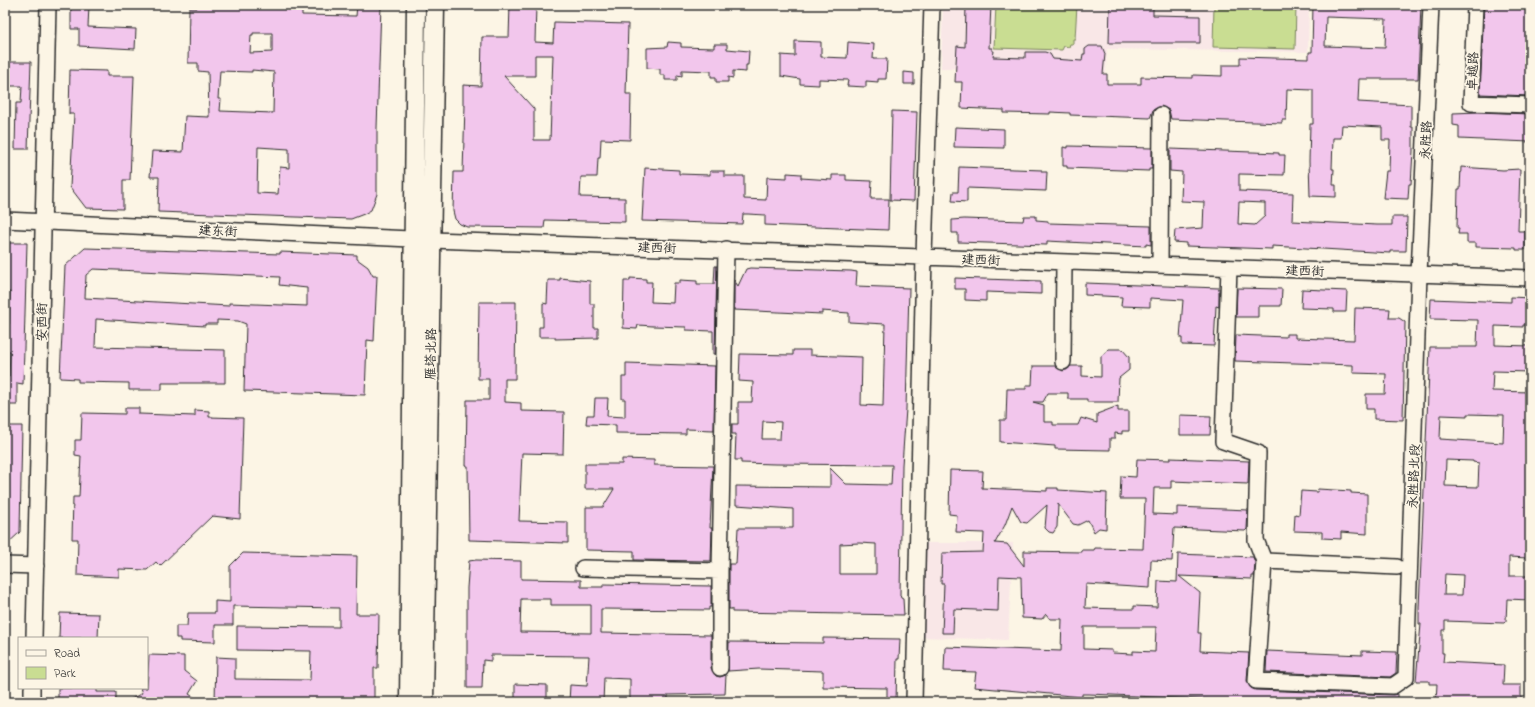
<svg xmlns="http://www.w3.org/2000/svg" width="1535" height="707" font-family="'Indie Flower','LXGW WenKai TC',sans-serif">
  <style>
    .built { fill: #f9e7e7 }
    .green { fill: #c9dd92; stroke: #7a845e }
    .building { fill: #f2c6ec; stroke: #2b2b2b; fill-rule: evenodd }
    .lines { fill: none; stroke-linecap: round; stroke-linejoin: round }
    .minor-casing { stroke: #2b2b2b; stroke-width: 18 }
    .major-casing { stroke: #2b2b2b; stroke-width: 21 }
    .minor { stroke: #fcf5e5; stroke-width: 15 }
    .major { stroke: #fcf5e5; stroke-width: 18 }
    .labels { text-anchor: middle; stroke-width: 3.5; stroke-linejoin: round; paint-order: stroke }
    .street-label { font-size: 13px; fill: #2b2b2b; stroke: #fcf5e5 }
  </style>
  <rect width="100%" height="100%" fill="#fcf5e5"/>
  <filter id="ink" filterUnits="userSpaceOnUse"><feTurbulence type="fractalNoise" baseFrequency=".025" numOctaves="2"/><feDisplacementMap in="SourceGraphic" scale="8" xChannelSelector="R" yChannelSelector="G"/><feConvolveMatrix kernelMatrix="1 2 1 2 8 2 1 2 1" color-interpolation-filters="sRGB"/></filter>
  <g filter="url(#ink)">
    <path class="built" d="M943 5H1309L1308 52 1107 49 1106 73 941 68Z
      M923 543H1013L1008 640 921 637Z"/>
    <path class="green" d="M996 5H1077L1075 39H1073V44H1070L1069 47 1064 46 1062 50 994 48Z
      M1214 5H1296L1295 49 1213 47Z"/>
    <path class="building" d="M71 5H89L88 27 136 29 135 49 79 46V29H71Z
      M197 5H302V15L356 16 357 5H381L377 128V194L371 210 364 214 351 219 158 212 159 177H150L152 151 183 152 185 116 209 117 208 72 198 71V63H188L189 8H197ZM253 33H272V52L250 53 251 35H253ZM252 70 274 72 273 113 220 111 221 99H218L220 71 252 72ZM258 147 289 149V168L280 167 278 194 257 193Z
      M510 5H536L535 42 553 43 554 22 628 24 626 94H631L630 140 601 139 600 158H598L597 177H581L580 197 625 198V222L545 220 544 228 467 227 460 224 455 219 453 211 454 172H463L465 105H463V85L481 86 482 37H509ZM535 55H553L550 140H534V109L504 76H535Z
      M966 5H991L989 48H992V51H994L993 57 1025 58V52H1045L1050 54 1053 59 1082 61 1083 54H1085V49L1089 46H1102L1105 54 1103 74H1107V84H1141V77L1193 78V75L1222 76V65H1240V57L1309 59V52H1312L1313 5H1421L1418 79H1359L1358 102 1411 105V127H1413V151L1411 184H1409L1408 199 1383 198 1386 171H1389L1390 140H1382V127L1342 125 1341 138H1333L1332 169H1334L1333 185H1336V197L1310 196 1309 161 1310 124H1313V90L1287 89 1286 120H1282V123L1171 119 1169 110 1161 106 1153 110 1150 118 1070 115V113L1050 112V114L1004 113V110L961 108 962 82H955L957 46 965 47ZM1326 17 1386 19 1385 48 1325 46Z
      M1110 5H1153V15L1200 16V43H1109Z
      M1484 5H1530V96L1480 94Z
      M795 41 821 42V57L847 58 848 42 874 44 873 59H887L886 79H878V82L866 81V87L847 86 848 80 819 79V85L800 84V79L781 76V55L795 56Z
      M668 42 681 43V47L714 48V44H727V49L749 51 748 65H746V72L733 71V78L728 77V82H716V77H711V71L682 70V76L677 75V80H665V75H660V69L647 68V48L667 47Z
      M5 62H31L28 149H15L16 103H21L22 86H5Z
      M70 70 107 71V76H134L130 180H123V209L86 208 70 187 74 114H69Z
      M904 72 914 73V84H904Z
      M892 111 917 112 914 201 890 200Z
      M1478 112 1530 114V142L1459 139V126L1453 125V113Z
      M955 127 1004 129V148L954 147Z
      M1068 146 1152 148V169H1149V171L1067 168V166H1063V147L1068 148Z
      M1170 149 1279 153V155H1285L1284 175 1239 174V191L1293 193 1292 221 1377 225H1392V217H1407L1406 251H1390V253L1272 246V249L1186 246V243L1174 242 1175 230 1203 228 1204 202 1181 201 1182 172 1170 171ZM1239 202 1265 203V216L1255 225 1238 224Z
      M959 167 1042 170V172H1047L1046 191 967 188V202L952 201 953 192H958Z
      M1461 167 1503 170 1520 169 1518 231H1525V250H1516V248L1476 247V243H1467V234H1458L1459 228H1457L1458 189H1460Z
      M645 168 679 170V174L710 175V171H724V176H744V199L766 200 767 177 787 178V173L801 174V178L832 180V175H846V180L872 181 871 199H889L888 230 765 225V215L748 214H743L742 224 642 221Z
      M1024 216H1036V220L1048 221V223L1151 226V245L1146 244V246L1047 241V245L958 242V233H952V220L964 219 1023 221Z
      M5 243H27L23 384 17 383V405H5V377H9L10 351H5V324H9L10 292H5Z
      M85 248 280 254V252L357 255V259L368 267 373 276H377L374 341 367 340 365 395 244 391 246 324 238 321 217 320V324H205V326L96 319 95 347 225 350V383H162V390H129V383L78 382V379L60 378 65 266ZM93 269 280 277 279 285 307 288V306L229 303V306L85 298 86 275Z
      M715 266H717L715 354H713V331L686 330V327L653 326 638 325 637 329 623 328 624 281H630V278L646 279V282H652L651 302 673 303 674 283H680V280L697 281V284H714Z
      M750 268 851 271 857 272 856 286 909 288 906 409 902 465 900 595 901 598 903 599 904 615 732 612V609H729V564H736L738 528H793V509L736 505V486L830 487V468L846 484 891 485 892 465 775 464 741 463V460H735L736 434H732V424H738V402H752L753 382 739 381 740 354 793 355V350H810V355L862 357 861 405 883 406 885 324 849 322V313L822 311V314L734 310V280L738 286 746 269ZM763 421 781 422 780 439H762ZM859 543 876 544V574H840V544Z
      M560 278 590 281V304H594V328H598V338L555 339V337H539V327H543V303L547 304 548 280H560Z
      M955 278 1041 281V294L986 292V301L965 300V289H955Z
      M1085 283 1219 288V307L1216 306 1214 346 1182 345V338H1180L1183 300 1150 298V307L1121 306 1122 297 1085 295Z
      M1237 288 1282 289 1281 306H1258V317H1236Z
      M1302 289 1347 291 1346 312H1334V309L1301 308Z
      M1511 297 1530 298V325H1523V327L1495 326V345L1530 346V372L1493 371 1492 391 1530 392 1528 558 1509 557V576H1530V600L1507 599 1506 621 1504 623 1445 621V630H1442V653H1444L1443 662 1504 665 1503 685H1521V702H1436L1437 684H1429V681H1416L1421 624H1419V608L1430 347H1477L1478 320 1430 319 1431 299 1511 302ZM1467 414 1504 415 1503 443 1440 439 1441 415 1467 416ZM1446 460 1473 461V462L1479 463 1478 487 1445 486ZM1445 574 1463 575 1462 595H1444Z
      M479 302H516L515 379H505V402L521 403V411L564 412 563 454 522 453 519 521 568 522V543L469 540 468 466H466L467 400H489V379H478Z
      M1355 308 1390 309 1389 318H1399L1405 322 1403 420 1374 419V409H1366V394H1385L1386 374 1353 373V365L1235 361 1236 335 1286 337V334H1295V338L1354 340Z
      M1109 349H1122L1129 357V370L1119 378 1118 402H1087V399H1068V393H1048L1043 402H1033L1044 405V422H1053V425H1078L1081 418 1097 423V414L1118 406V411H1129V431H1122V434L1115 433V438H1110V450L1055 449V446L1000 442V420H1006L1007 389H1026V385H1032L1033 366H1055L1063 371 1071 366H1082V376L1101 377V356Z
      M626 363 715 366 714 430 686 429V434L616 433V425L586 424 587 415H594L595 398H608L607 416 625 417V399H622V377H626Z
      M125 408H139V414L195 416V410L209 411V417L243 418 240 519 212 516 160 566 156 562 147 570 119 569V577L77 575 78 539H72L73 497H79L81 456 75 455V440H81L82 413 125 414Z
      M1180 415 1211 416 1210 435H1180Z
      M5 426H22L20 532 5 546Z
      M1170 458 1249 461 1248 484 1171 481V488H1154L1153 514 1177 515V507L1248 510 1247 529 1245 531 1174 528 1172 561 1151 560 1150 588 1086 584 1085 608 1123 609H1134V606L1157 607 1158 581 1177 582 1178 554 1253 557 1255 562 1254 576H1252V579L1179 576 1200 593 1198 633H1201L1200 651 1249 653 1247 681 1251 688 1255 690 1393 695 1398 694V698H1370L1369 702H1267L1089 694H1082V697L974 687 976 672 944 671 945 647 1061 651 1062 619H1050L1046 614 1042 619 1022 618 1021 577 999 576 998 611 954 609 953 633H942L944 584H941L942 553 983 552 984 533 956 532 957 515 949 514 950 470 983 471 982 488 1047 491V488H1058V490L1107 493 1106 529 1099 528 1094 532 1088 520 1078 525 1073 524 1058 504 1057 527 1053 533 1049 532 1045 528 1047 505 1027 523 1021 522 1012 506 1005 525 995 543 1007 544 1024 566V551L1081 552V550H1094L1095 548 1143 549 1145 499H1120L1121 476 1136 477 1137 459 1170 460ZM1084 627H1156L1155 652 1133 651V654L1112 653V650L1084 649Z
      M622 459 654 460V465L713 466 710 528H712L711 561 634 560V551L586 550V507H603L614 489H585V464H622Z
      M1318 489 1351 491V493L1367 494V534L1341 532V539L1322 538V532L1294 531 1295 514 1299 515 1301 491 1317 492Z
      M243 553 357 556 356 614H379L378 668H374V702L215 701 216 657 235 658V679L310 680 311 651 237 650V626L339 627V608L233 606V625H215V642L180 641V638H176V626H187L188 613H215V601L230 602V566Z
      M476 560 521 561V579L581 580V587H603V584L711 586V607H709V610L601 609V633L711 635V668L716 676 720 677 726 675 725 694 668 695V702H630V679L604 678 603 702H569L570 685 587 686 589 656 491 655V661L483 660 482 688H467V588L469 561ZM521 599H551V605H591V633L520 632Z
      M60 613 99 614 98 638H59Z
      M823 638 900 639 899 659H897L896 702H887V688L823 687V671L759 669 728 671 729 642 823 643Z
      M1267 651 1362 655V651L1397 652 1396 673 1390 677 1266 672Z
      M149 655 184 656V671L197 681 189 694 201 702H171L165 699 159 702H126L142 693 140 688H147Z
      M515 684 547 685V702H515Z
      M58 688H97V692H116V702H58Z"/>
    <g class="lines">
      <g class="minor-casing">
        <path id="minor" d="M1475 5 1471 103 1530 105
          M5 220 432 240 1530 278
          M1160 265 1161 115
          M1229 268 1223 441 1258 453 1256 540 1264 561
          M1063 362 1064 262
          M5 565 36 566
          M1397 567 1264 561 1256 681 1393 686 1406 677 1419 274 1431 5
          M583 568 720 571
          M34 638 48 5
          M720 668V571L726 249
          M32 702V688
          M914 702 924 256 932 5"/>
      </g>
      <g class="major-casing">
        <path id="major" d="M409 702 416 5
          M424 702 435 5"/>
      </g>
      <use href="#minor" class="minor"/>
      <use href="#major" class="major"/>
    </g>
  </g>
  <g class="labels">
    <g class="street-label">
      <text transform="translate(1472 71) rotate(-88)" y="5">卓越路</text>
      <text transform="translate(1425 140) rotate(-87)" y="5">永胜路</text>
      <text transform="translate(218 230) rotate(3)" y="5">建东街</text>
      <text transform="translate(657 247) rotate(2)" y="5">建西街</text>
      <text transform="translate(981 259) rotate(2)" y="5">建西街</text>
      <text transform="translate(1305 270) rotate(2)" y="5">建西街</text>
      <text transform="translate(41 322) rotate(-89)" y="5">安西街</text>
      <text transform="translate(430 354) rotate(-89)" y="5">雁塔北路</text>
      <text transform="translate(1413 476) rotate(-88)" y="5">永胜路北段</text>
    </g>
  </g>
  <rect width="1535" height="707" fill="none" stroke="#fcf5e5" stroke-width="20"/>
  <rect x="10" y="10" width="1515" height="687" fill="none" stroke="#2b2b2b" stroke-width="1.5" filter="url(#ink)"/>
  <rect x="18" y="637" width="130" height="52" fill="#fcf5e5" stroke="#a8a49b"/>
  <rect x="26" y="650" width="20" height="6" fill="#fcf5e5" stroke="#a8a49b"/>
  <text x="54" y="657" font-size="12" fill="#2b2b2b">Road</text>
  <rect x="26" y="667" width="20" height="12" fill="#c9dd92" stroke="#a8a49b"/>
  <text x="54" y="677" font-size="12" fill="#2b2b2b">Park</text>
</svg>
